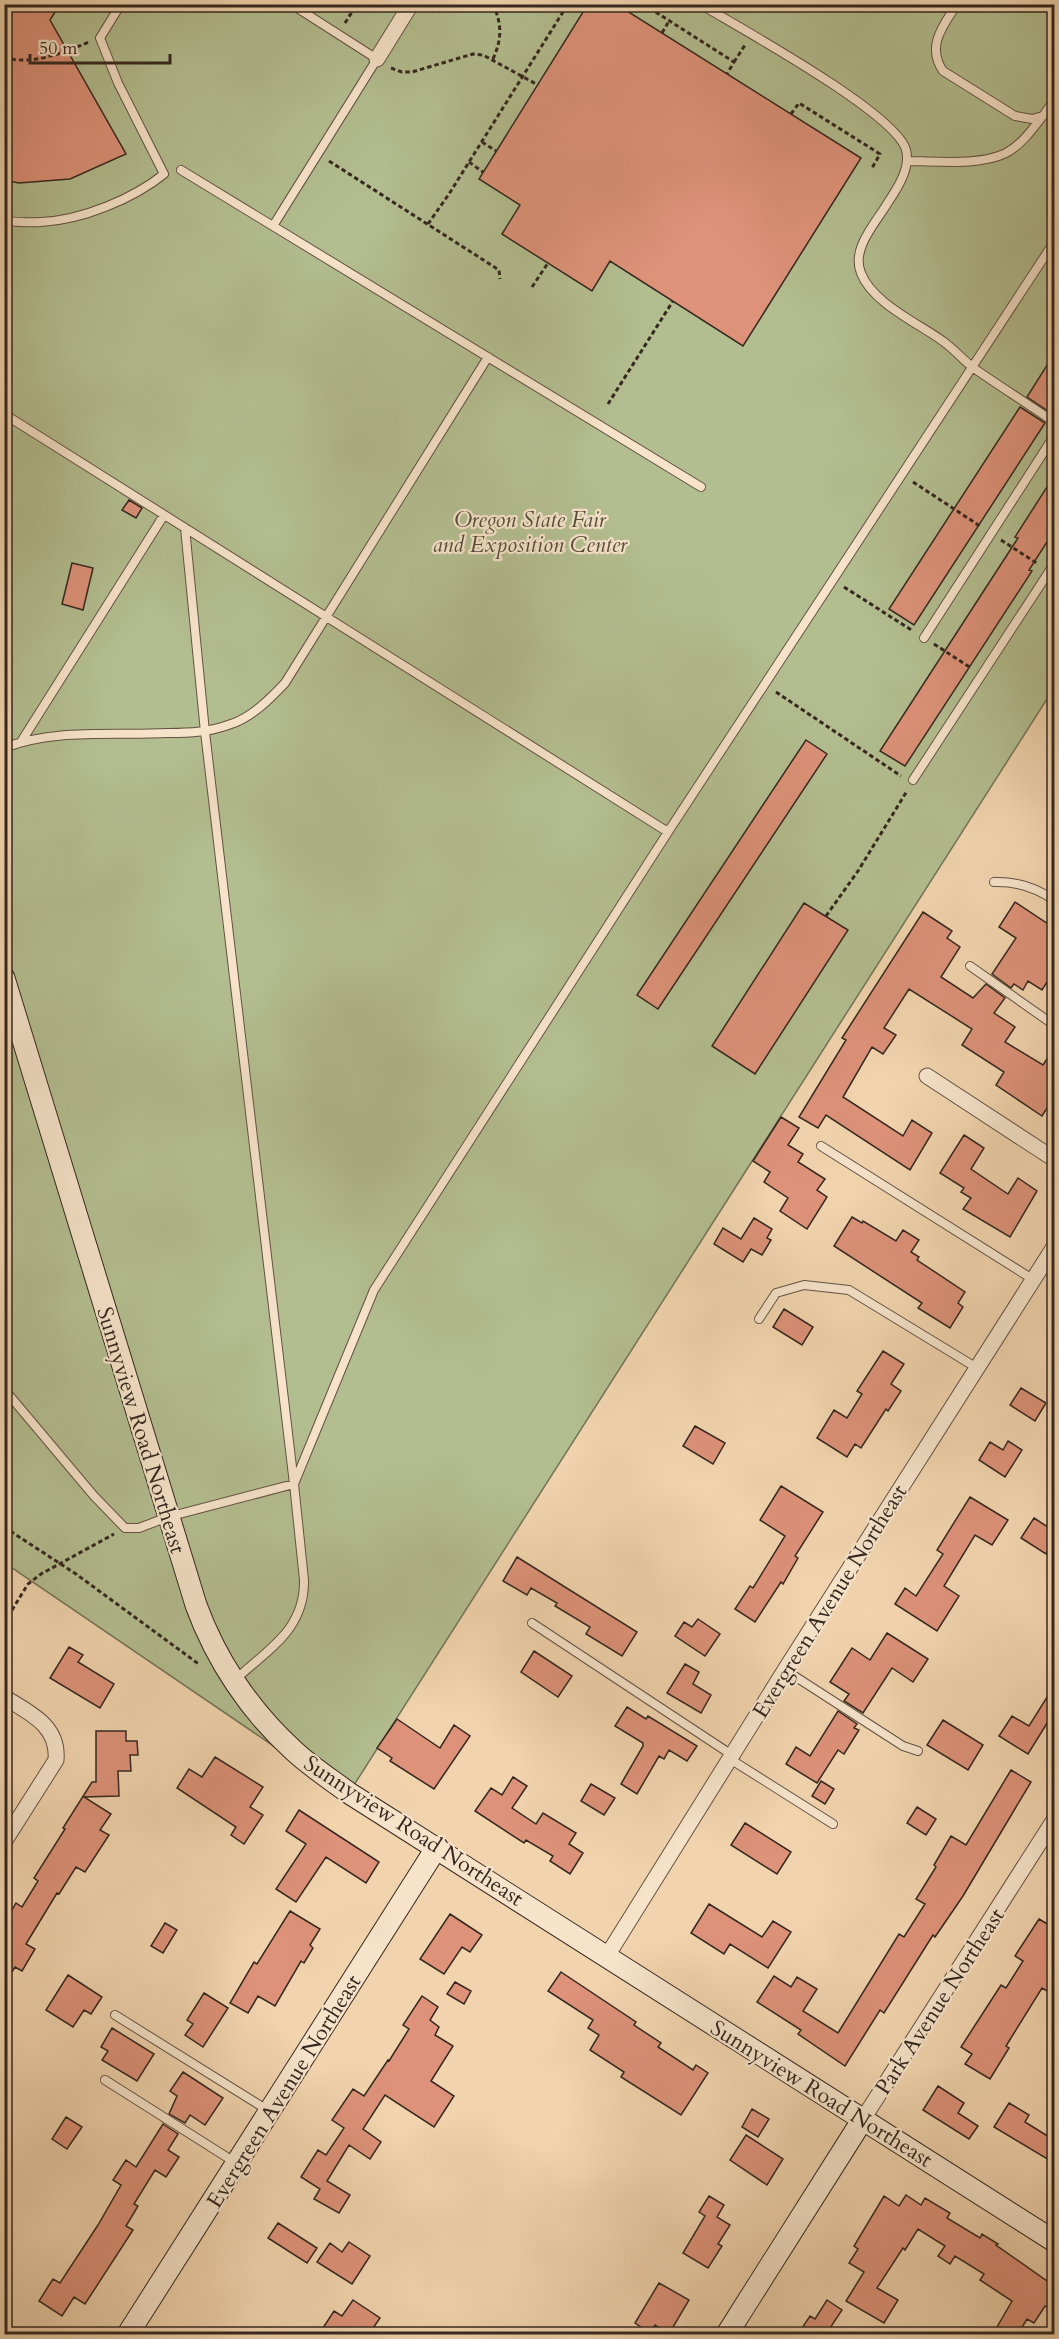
<svg xmlns="http://www.w3.org/2000/svg" width="1059" height="2339" font-family="Cardo,serif">
  <style>
    .green { fill: #b3be90; stroke: #747258; stroke-width: 1.5 }
    .building { fill: #dd9279; stroke: #34271f; stroke-width: 1.5 }
    .lines { fill: none; stroke-linecap: round; stroke-linejoin: round }
    .lane-casing { stroke: #635243; stroke-width: 10 }
    .street-casing { stroke: #635243; stroke-width: 17 }
    .secondary-casing { stroke: #34271f; stroke-width: 23 }
    .path { stroke: #34271f; stroke-width: 3; stroke-dasharray: 4.5 3; stroke-linecap: butt }
    .lane { stroke: #f6e3ca; stroke-width: 8 }
    .street { stroke: #f6e3ca; stroke-width: 15 }
    .secondary { stroke: #f6e3ca; stroke-width: 21 }
    .labels { text-anchor: middle; stroke-width: 4.5; stroke-linejoin: round; paint-order: stroke }
    .park-label { font-size: 22px; font-style: italic; fill: #544d3b; stroke: #f6e3ca }
    .street-label { font-size: 22px; fill: #34271f; stroke: #f6e3ca }
  </style>
  <rect width="100%" height="100%" fill="#f1d4ae"/>
  <filter id="stains"><feTurbulence type="fractalNoise" baseFrequency=".00333" numOctaves="4"/><feColorMatrix values="0 0 0 0 .2 0 0 0 0 .09 0 0 0 0 .02 0 0 0 .5 -.17"/></filter>
  <radialGradient id="worn" r=".72"><stop offset=".6" stop-color="#630" stop-opacity="0"/><stop offset="1" stop-color="#630" stop-opacity=".3"/></radialGradient>
  <path class="green" d="M4 5H1054V688L347 1796 5 1563Z"/>
  <path class="building" d="M4 4H60L50 20 126 154 70 179 19 183 4 180Z
    M588 4H616L861 158 743 346 610 261 592 291 502 234 520 205 479 179Z
    M1054 354V408L1051 413 1027 397Z
    M1020 407 1045 423 914 625 889 609Z
    M1054 476V531L1029 570 1032 571 905 766 880 751 1018 538 1015 537Z
    M129 500 142 508 136 518 122 510Z
    M72 563 93 568 83 610 62 604Z
    M806 740 827 754 658 1009 637 995Z
    M1015 902 1054 928V971L1042 990 1028 981 1023 990 1014 984 1011 988 992 974 1016 938 999 927Z
    M804 903 848 930 755 1074 712 1046Z
    M923 912 952 931 947 938 960 947 941 977 973 998 986 984 1005 998 994 1013 1015 1027 1005 1042 1043 1065 1054 1048V1097L1042 1116 996 1085 1004 1072 962 1045 972 1029 909 989 884 1028 896 1035 883 1054 872 1047 843 1097 903 1136 912 1120 932 1133 910 1170 826 1115 818 1128 799 1117 846 1040 842 1038Z
    M781 1117 799 1128 788 1145 803 1154 798 1162 825 1179 817 1190 827 1197 807 1229 780 1211 788 1198 764 1182 770 1172 753 1161Z
    M964 1135 984 1148 971 1169 1008 1194 1018 1178 1037 1191 1010 1237 963 1209 971 1198 961 1192 964 1188 940 1173Z
    M852 1217 862 1223 863 1221 896 1241 903 1230 919 1240 911 1252 919 1257 917 1260 965 1292 958 1303 963 1307 950 1328 918 1308 922 1303 834 1246Z
    M754 1218 772 1229 767 1238 771 1240 762 1255 751 1249 743 1262 714 1244 723 1228 741 1239Z
    M784 1309 813 1327 802 1345 773 1327Z
    M883 1351 904 1364 891 1384 901 1391 888 1411 886 1409 861 1448 855 1444 847 1457 817 1438 834 1410 847 1418 862 1394 857 1391Z
    M1021 1388 1046 1403 1035 1421 1010 1405Z
    M695 1426 725 1443 713 1464 683 1446Z
    M1008 1441 1022 1450 1005 1477 979 1460 990 1442 1003 1450Z
    M781 1486 823 1512 795 1556 798 1558 783 1584 781 1582 755 1622 735 1609 750 1586 753 1588 785 1536 760 1520Z
    M970 1497 1008 1520 992 1545 975 1535 944 1586 959 1596 937 1631 895 1604 905 1588 916 1596 943 1554 937 1550Z
    M1034 1518 1054 1531V1541L1046 1554 1021 1538Z
    M517 1557 637 1632 622 1656 586 1634 590 1627 555 1606 557 1603 531 1588 527 1595 503 1581Z
    M698 1619 720 1634 705 1656 675 1636 684 1622 692 1627Z
    M887 1633 928 1659 913 1682 892 1668 863 1713 844 1701 849 1694 830 1682 852 1648 870 1660Z
    M69 1647 83 1655 78 1662 114 1684 100 1708 50 1678Z
    M534 1651 572 1676 558 1697 521 1672Z
    M685 1664 699 1672 693 1684 711 1695 701 1713 667 1693Z
    M1054 1686V1712L1028 1754 999 1736 1012 1716 1029 1726Z
    M627 1707 646 1719 648 1716 697 1746 687 1761 669 1750 664 1759 659 1756 637 1794 621 1784 643 1746V1743L615 1726Z
    M838 1711 857 1724 854 1728 859 1730 844 1754 838 1750 817 1783 786 1764 796 1747 810 1756Z
    M397 1719 440 1748 454 1725 470 1736 434 1789 390 1761 392 1758 377 1748Z
    M943 1720 983 1745 968 1770 927 1745Z
    M96 1731H126V1741H137L138 1755H130L131 1771H118L119 1796 84 1797 111 1814 100 1830 109 1835 85 1872 76 1867 59 1894 57 1893 26 1944 35 1949 22 1971 15 1967 4 1984V1924L16 1903 22 1907 38 1881 34 1878 65 1829 63 1828 92 1782H96Z
    M215 1757 263 1787 250 1807 263 1815 244 1844 231 1835 236 1827 177 1788 189 1769 202 1777Z
    M1011 1770 1031 1782 963 1896 935 1937 933 1935 884 2013 880 2010 845 2066 798 2034 801 2030 757 2002 774 1976 791 1987 797 1977 817 1989 803 2011 838 2033 899 1934 904 1937 925 1904 916 1899 936 1867 934 1865 951 1836 966 1845Z
    M513 1777 527 1786 512 1808 536 1824 543 1813 576 1833 569 1844 583 1853 570 1874 550 1861 553 1856 526 1840 524 1843 475 1811 491 1788 502 1795Z
    M821 1781 834 1789 825 1804 812 1796Z
    M591 1784 615 1798 604 1815 581 1801Z
    M917 1807 936 1819 926 1835 907 1823Z
    M299 1810 379 1862 366 1883 326 1857 296 1902 276 1889 306 1844 286 1831Z
    M745 1823 791 1852 777 1874 731 1845Z
    M709 1904 762 1937 773 1921 791 1932 768 1968 730 1944 724 1954 691 1933Z
    M290 1911 320 1929 310 1945 313 1948 304 1963 301 1961 275 2006 258 1996 248 2013 230 2003 254 1962 257 1964Z
    M450 1914 482 1935 470 1952 462 1947 444 1974 420 1959Z
    M1039 1919 1054 1928V1978L1047 1991 1042 1988 1006 2046 1009 2048 990 2079 965 2064 972 2054 961 2047 1001 1985 1006 1988 1023 1961 1015 1956Z
    M165 1923 177 1930 163 1953 151 1946Z
    M561 1972 636 2022 634 2025 661 2043 658 2047 693 2070 696 2065 708 2073 681 2115 621 2077 624 2072 590 2050 599 2035 588 2028 593 2020 548 1991Z
    M68 1975 102 1997 91 2014 84 2010 73 2027 46 2010Z
    M455 1982 471 1991 464 2004 447 1994Z
    M204 1993 228 2008 203 2047 185 2035 193 2024 187 2020Z
    M422 1996 438 2007 430 2020 439 2027 435 2035 453 2046 431 2081 454 2096 434 2127 385 2095 363 2129 381 2142 370 2159 349 2145 327 2181 350 2195 339 2213 314 2199 320 2189 301 2177 318 2150 326 2155 344 2128 332 2120 353 2089 364 2096 388 2060 389 2061 409 2029 403 2025Z
    M112 2028 154 2054 137 2081 102 2060 108 2051 101 2047Z
    M183 2072 223 2098 205 2125 190 2115 185 2123 169 2114 177 2096 170 2091Z
    M938 2086 964 2103 958 2113 978 2126 969 2139 923 2110Z
    M1009 2103 1029 2115 1025 2122 1054 2140V2163L994 2127Z
    M752 2109 769 2119 758 2137 742 2127Z
    M66 2117 82 2127 67 2149 52 2139Z
    M163 2124 178 2134 168 2150 179 2157 166 2177 155 2170 134 2204 138 2206 126 2226 133 2230 85 2304 74 2297 62 2316 39 2301 53 2279 60 2283 98 2225 121 2185 113 2180 126 2160 136 2167Z
    M746 2135 783 2159 767 2185 730 2160Z
    M906 2195 921 2205 925 2198 950 2213 947 2218 980 2238 982 2234 998 2244 996 2245 1054 2286V2312L1045 2306 1034 2323 1027 2319 1018 2334H993L1012 2301 980 2280 984 2274 955 2256 950 2264 938 2256 945 2246 918 2229 905 2250 903 2248 877 2288 898 2300 884 2323 846 2301 864 2272 849 2263 858 2249 854 2246 884 2196 899 2206Z
    M709 2196 724 2205 717 2217 730 2225 718 2244 722 2246 708 2268 683 2253 705 2216 699 2212Z
    M278 2223 317 2248 307 2263 268 2238Z
    M349 2242 370 2256 352 2284 317 2262 330 2243 342 2252Z
    M659 2283 689 2300 669 2334 655 2325 650 2333 635 2323Z
    M353 2300 380 2318 369 2334H319L334 2311 342 2316Z
    M827 2300 842 2310 830 2328 840 2334H798L810 2316 815 2319Z"/>
  <g class="lines">
    <g class="lane-casing">
      <path id="lane" d="M700 4C738 27 896 113 906 150 911 168 897 189 887 204 875 224 851 249 861 273 872 303 920 324 944 342 955 350 964 361 975 369 1001 387 1028 404 1054 422
        M957 4C943 26 926 46 943 71L1015 116 1032 119 1043 116 1054 100
        M908 161C936 161 980 166 1006 153 1021 145 1032 130 1042 117
        M181 170 701 487
        M4 221C17 222 29 223 41 222 82 220 133 199 164 174L118 83 100 38 121 4
        M273 226 377 59 291 4
        M4 414 668 832
        M185 528 205 732 294 1484 304 1580C305 1630 268 1649 235 1680
        M924 638 1054 436
        M21 742 164 515
        M4 748C55 728 114 736 168 733 190 733 210 732 231 724 252 717 270 699 285 683L488 357
        M913 780 1054 564
        M994 882C1016 881 1036 888 1054 900
        M970 966 1054 1025
        M821 1146 1034 1280
        M759 1319 776 1293 804 1285 849 1290 977 1368
        M4 1389 94 1496 125 1528H139L168 1517 294 1484 374 1290 668 832 1054 242
        M532 1623 732 1755
        M785 1670 903 1746 918 1751
        M730 1759 833 1824
        M115 2015 269 2111
        M105 2080 236 2163"/>
    </g>
    <g class="street-casing">
      <path id="street" d="M377 59 411 4
        M927 1076 1054 1159
        M4 1697C29 1713 59 1725 56 1760L4 1842
        M607 1956 785 1670 1054 1247
        M863 2119 1054 1820"/>
    </g>
    <g class="secondary-casing">
      <path id="secondary" d="M4 978 196 1605C216 1660 250 1711 293 1750 310 1766 330 1779 349 1793L1054 2241
        M128 2334 437 1847
        M727 2334 863 2119"/>
    </g>
    <path class="path" d="M493 4C502 24 502 39 493 59
      M583 4 587 7
      M643 4 734 62 727 74
      M345 23 357 4
      M662 33 669 21
      M4 58C35 65 62 53 89 42
      M734 62 745 45
      M391 68 402 72H412L473 54 483 55 538 85
      M791 114 799 103 880 154 872 168
      M482 142 496 151
      M329 161 499 270 500 279
      M469 162 483 172
      M428 224 449 194 568 4
      M532 287 548 263
      M608 404 673 301
      M913 482 980 526
      M1001 540 1038 564
      M844 587 913 631
      M934 644 971 668
      M776 692 901 776
      M826 916 858 871 907 791
      M4 1527 76 1574 200 1665
      M4 1623 28 1584 41 1574 114 1534"/>
    <use href="#lane" class="lane"/>
    <use href="#street" class="street"/>
    <use href="#secondary" class="secondary"/>
  </g>
  <g class="labels">
    <g class="park-label">
      <text x="530" y="527">Oregon State Fair<tspan x="530" dy="25">and Exposition Center</tspan></text>
    </g>
    <g class="street-label">
      <text transform="translate(142 1430) rotate(73)" y="8">Sunnyview Road Northeast</text>
      <text transform="translate(829 1601) rotate(-58)" y="8">Evergreen Avenue Northeast</text>
      <text transform="translate(414 1830) rotate(33)" y="8">Sunnyview Road Northeast</text>
      <text transform="translate(939 2001) rotate(-57)" y="8">Park Avenue Northeast</text>
      <text transform="translate(283 2091) rotate(-58)" y="8">Evergreen Avenue Northeast</text>
      <text transform="translate(822 2093) rotate(32)" y="8">Sunnyview Road Northeast</text>
    </g>
  </g>
  <rect width="1059" height="2339" fill="none" stroke="#f1d4ae" stroke-width="24"/>
  <rect x="6" y="6" width="1047" height="2327" fill="none" stroke="#34271f" stroke-width="3"/>
  <rect x="12" y="12" width="1035" height="2315" fill="none" stroke="#34271f" stroke-width="1.5"/>
  <path d="M30 54v9h140v-9" fill="none" stroke="#34271f" stroke-width="3"/>
  <text x="39" y="54" font-size="18" fill="#34271f" stroke="#f6e3ca" stroke-width="4.5" paint-order="stroke">50 m</text>
  <rect width="100%" height="100%" filter="url(#stains)"/>
  <rect width="100%" height="100%" fill="url(#worn)"/>
</svg>
